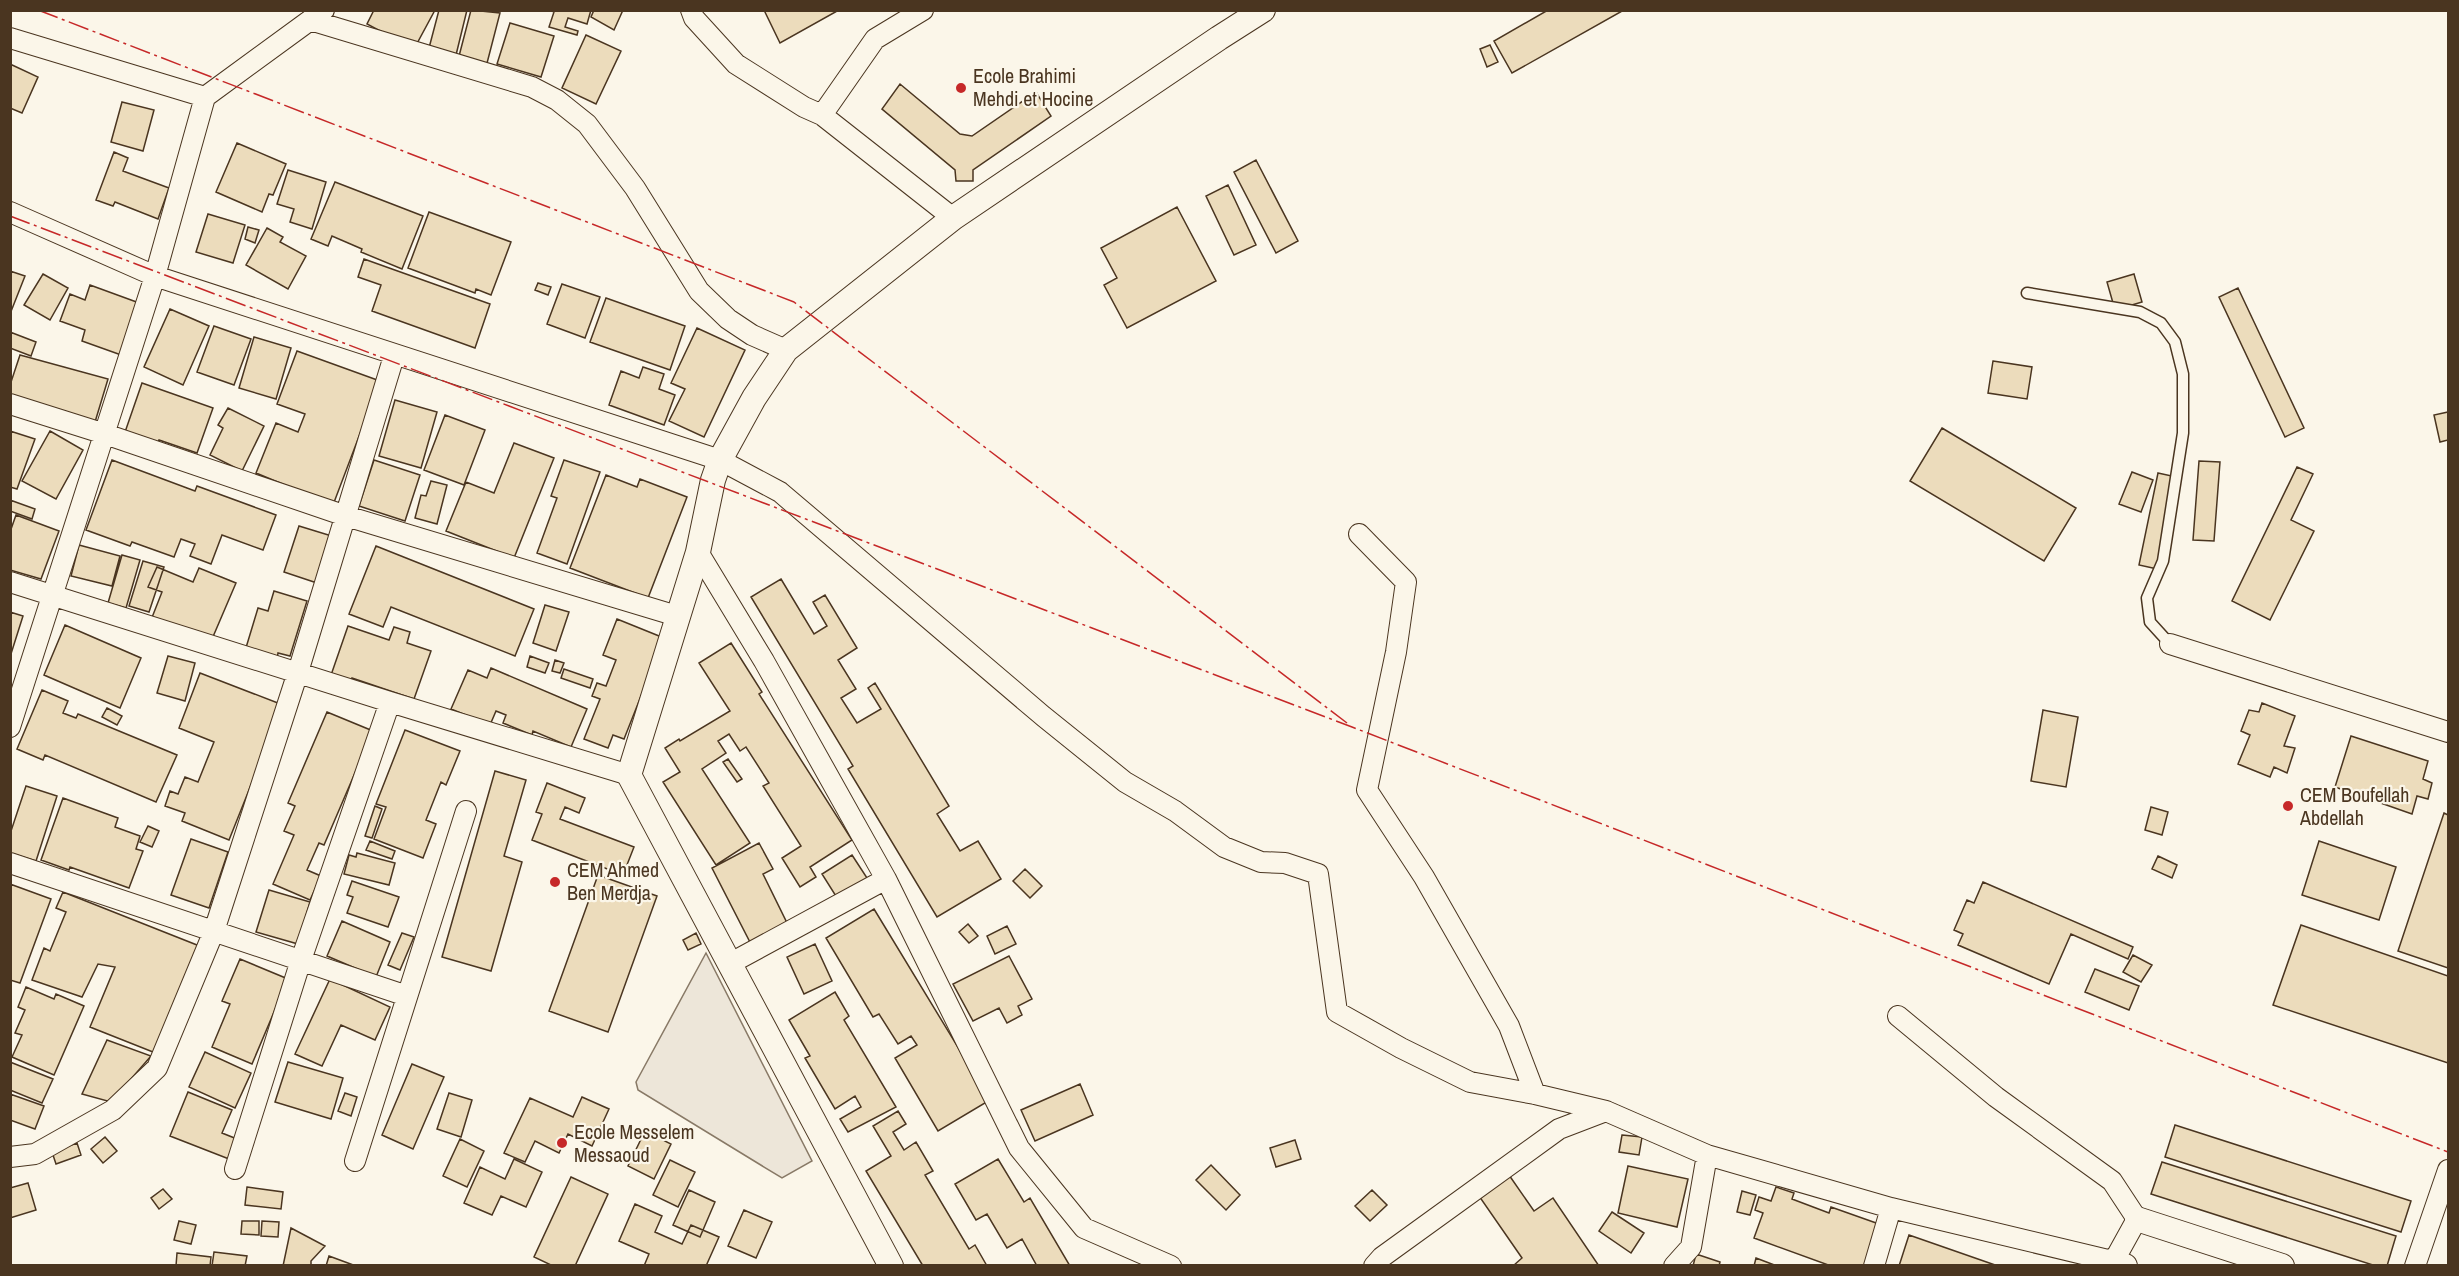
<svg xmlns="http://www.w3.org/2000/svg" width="2459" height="1276" font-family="'Archivo Narrow',sans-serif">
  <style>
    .green { fill: #ede6d9; stroke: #887966; stroke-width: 1.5 }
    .building { fill: #ecdcbc; stroke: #4a3520; stroke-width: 1.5 }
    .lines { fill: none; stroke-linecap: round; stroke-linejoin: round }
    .service-casing { stroke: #4a3520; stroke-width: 13 }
    .minor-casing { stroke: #4a3520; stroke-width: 22 }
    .tertiary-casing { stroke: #4a3520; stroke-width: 26 }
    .service { stroke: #fbf6e9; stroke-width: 10 }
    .minor { stroke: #fbf6e9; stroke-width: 20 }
    .tertiary { stroke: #fbf6e9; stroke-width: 24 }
    .power { stroke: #c62828; stroke-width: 1.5; stroke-dasharray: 21 4.5 3 4.5; stroke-linecap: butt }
    .poi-dot { fill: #c62828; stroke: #fbf6e9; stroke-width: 2 }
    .labels { text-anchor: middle; stroke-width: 4.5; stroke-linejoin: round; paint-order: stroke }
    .poi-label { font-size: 20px; fill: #4a3520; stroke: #fbf6e9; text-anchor: start }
  </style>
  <rect width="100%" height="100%" fill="#fbf6e9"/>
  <path class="green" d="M706 953 812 1161 782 1178 638 1090 636 1082Z"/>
  <path class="building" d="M374 10H435L414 49 367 24Z
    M439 10H467L456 55 429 48Z
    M471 10 500 13 486 67 458 60Z
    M550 10H591L587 24 568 18 565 27 578 31 577 35 549 27 554 12Z
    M594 10H623L614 30 591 17Z
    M764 10H839L780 43Z
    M1548 10H1624L1512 73 1494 41Z
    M510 23 554 36 541 77 497 64Z
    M586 35 621 51 596 104 562 88Z
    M1490 45 1498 62 1487 67 1480 49Z
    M10 64 38 77 22 113 10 108Z
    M900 84 960 134 972 136 1036 92 1051 116 973 170V181H956L955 170 882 109Z
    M122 102 154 110 143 151 111 142Z
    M237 143 286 164 273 195 269 194 262 212 216 192Z
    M114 152 128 158 123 171 169 188 158 219 115 202 113 206 96 200Z
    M1256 160 1298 241 1276 253 1234 172Z
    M288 170 326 182 312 229 290 222 294 209 277 204Z
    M335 182 423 216 402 269 361 252 362 249 332 236 328 246 311 239Z
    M1228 185 1256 245 1234 255 1206 196Z
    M1177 207 1216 281 1127 328 1104 285 1117 278 1101 248Z
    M429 212 511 242 491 295 476 289 475 293 408 268Z
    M208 214 245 225 233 263 196 252Z
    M248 227 259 230 255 243 245 239Z
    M267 228 283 237 280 242 306 256 288 289 246 265Z
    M364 259 490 304 475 348 372 311 381 285 358 277Z
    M10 271 25 276 10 314Z
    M43 274 68 288 50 320 24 305Z
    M2134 274 2142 302 2115 310 2107 282Z
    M538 283 551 287 548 295 535 290Z
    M562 284 600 297 585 338 547 324Z
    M90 285 142 304 124 356 82 341 85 330 60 321 70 294 85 300Z
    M2238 288 2304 428 2285 437 2219 297Z
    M606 298 685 326 670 370 590 342Z
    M170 309 209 326 183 385 144 367Z
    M214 326 251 339 234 385 197 372Z
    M697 328 745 350 704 437 669 421 685 389 671 383Z
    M10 332 36 342 31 356 10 348Z
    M254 337 291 348 276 399 239 388Z
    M297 351 380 381 333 505 256 473 276 423 298 432 305 414 277 404Z
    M20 355 108 379 95 422 10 396V385Z
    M1993 361 2032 367 2027 399 1988 393Z
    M643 367 664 374 659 389 675 395 664 425 609 405 621 371 639 378Z
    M142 383 213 408 197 453 159 440 156 446 124 435Z
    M395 400 437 412 421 468 379 456Z
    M228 408 264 426 242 471 210 455 223 428 218 425Z
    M2448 412V440L2440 442 2434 415Z
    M445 415 485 430 464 485 424 470Z
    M1942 428 2076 508 2044 561 1910 481Z
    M10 431 35 439 17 489 10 487Z
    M50 431 83 450 56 499 22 481Z
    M514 443 554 458 514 558 446 531 466 482 494 493Z
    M112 460 195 491 197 486 276 515 263 550 222 535 211 564 190 556 195 544 181 539 174 557 132 542 130 546 86 530Z
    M374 460 420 475 405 521 359 506Z
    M564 460 600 472 567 564 537 553 557 498 551 496Z
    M2199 461 2220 462 2214 541 2193 540Z
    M2297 467 2313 474 2291 520 2314 531 2270 620 2232 601Z
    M2132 472 2153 480 2141 512 2119 504Z
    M2158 473 2181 478 2162 570 2139 565Z
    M606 475 637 487 640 479 687 497 648 598 570 568Z
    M431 481 447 485 437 524 415 518 421 495 426 496Z
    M10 500 35 509 32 519 10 511Z
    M16 515 59 531 41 579 10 570V532Z
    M299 526 335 537 320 584 284 572Z
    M79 545 120 556 112 586 71 576Z
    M376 546 534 609 515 656 391 607 383 627 349 614Z
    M122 555 140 560 126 608 108 603Z
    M143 561 164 567 149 612 129 606Z
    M157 567 193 582 199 568 236 583 212 639 151 620 162 592 148 587Z
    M781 579 814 634 827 626 813 602 825 595 857 648 838 660 856 689 841 698 857 723 881 709 868 688 875 683 949 806 937 814 960 851 978 841 1001 879 937 917 848 769 853 766 751 597Z
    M274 591 307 601 290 656 278 653 277 660 245 651 258 608 268 611Z
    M545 605 569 612 556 651 533 643Z
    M10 612 23 616 10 657Z
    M617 619 664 638 624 739 613 735 608 748 584 739 600 699 592 696 597 683 606 686 616 660 603 655Z
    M65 625 141 658 120 708 44 675Z
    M348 626 389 640 394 627 410 632 407 643 431 651 414 699 352 678 350 685 330 678Z
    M731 643 762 692 759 694 852 840 810 867 816 877 800 887 782 858 801 846 763 786 769 783 746 747 740 751 729 734 718 741 726 753 702 769 750 843 716 865 663 782 680 772 665 748 679 739 680 741 730 711 699 663Z
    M168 656 195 663 185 701 157 693Z
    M530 656 549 663 545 673 527 667Z
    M555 660 564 663 560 673 552 671Z
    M491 668 587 709 571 747 533 731 532 735 503 723 506 715 496 711 490 725 451 709 468 670 487 678Z
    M564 669 593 679 590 688 561 678Z
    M200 673 283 705 229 840 182 821 185 813 165 806 170 791 178 794 185 777 198 782 214 742 179 728Z
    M42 690 68 701 63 713 76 718 78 714 177 755 156 802 45 755 43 760 17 749Z
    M2262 703 2295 716 2284 746 2295 748 2287 773 2274 767 2270 777 2238 764 2250 735 2241 731 2249 710 2259 712Z
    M107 708 122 716 117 725 102 717Z
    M2043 710 2078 717 2066 787 2031 781Z
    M327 712 373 731 324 845 319 843 307 870 321 876 310 900 273 884 294 835 284 831 295 806 288 803Z
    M405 730 460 751 446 785 441 782 426 820 436 824 423 858 374 839 386 807 376 804Z
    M2351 736 2428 761 2423 779 2432 783 2428 799 2417 796 2412 814 2335 787Z
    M728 759 742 779 737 782 723 762Z
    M495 771 526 780 504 856 522 862 491 971 442 957Z
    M547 783 585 798 579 813 565 807 560 819 634 847 623 875 532 840 542 814 536 812Z
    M26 786 57 796 36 861 10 853V834Z
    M63 798 118 818 115 827 140 836 136 849 143 851 129 888 70 867 69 870 41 860Z
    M375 806 382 809 372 838 365 836Z
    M2151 807 2168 812 2162 835 2145 830Z
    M2444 813 2448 815V968L2398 951Z
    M148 826 159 831 152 847 140 842Z
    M191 839 228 852 209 908 171 895Z
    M370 841 395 851 392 859 366 850Z
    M2319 841 2396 867 2379 920 2302 895Z
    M759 843 773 869 763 874 790 929 753 948 712 868Z
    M357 853 395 863 389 885 344 874 349 855 356 857Z
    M852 855 869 881 839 901 822 874Z
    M2158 856 2177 865 2172 878 2152 869Z
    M1025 869 1042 886 1030 898 1013 881Z
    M598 875 657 896 608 1032 549 1011Z
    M352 881 399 897 388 927 347 913 353 897 347 895Z
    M1983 882 2133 947 2128 959 2071 934 2049 984 1958 945 1963 934 1954 930 1967 900 1974 903Z
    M10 884 51 899 20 983 10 980Z
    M269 890 310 902 298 944 256 932Z
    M63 892 202 947 158 1054 90 1027 115 967 98 964 82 997 32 980 44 948 50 951 66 912 56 908Z
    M874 909 990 1100 938 1131 895 1058 917 1045 911 1036 898 1044 879 1014 873 1017 826 938Z
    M342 921 390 942 376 977 327 956Z
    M968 924 978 936 969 943 959 932Z
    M2301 925 2448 976V1063L2273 1005Z
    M1007 926 1016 944 995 954 987 936Z
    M402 933 414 937 400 970 388 965Z
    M696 933 701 944 688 950 683 940Z
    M815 944 832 981 804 994 787 957Z
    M2133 955 2152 965 2141 982 2123 972Z
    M1009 956 1032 999 1018 1006 1022 1015 1007 1023 999 1008 973 1021 953 984Z
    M240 959 288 979 252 1064 212 1047 230 1004 222 1001Z
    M2095 969 2139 986 2129 1010 2085 992Z
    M330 979 390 1007 375 1040 341 1025 322 1066 295 1054Z
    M26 987 54 999 56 994 84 1006 54 1075 12 1057 22 1035 15 1033 25 1010 18 1007Z
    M835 992 849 1016 844 1020 896 1107 848 1132 840 1119 861 1107 855 1096 835 1109 805 1058 810 1056 789 1020Z
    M107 1040 151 1056 111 1102 82 1094Z
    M205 1052 251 1073 235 1108 189 1087Z
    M10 1062 53 1079 42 1103 10 1090Z
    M288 1062 343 1078 331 1119 275 1102Z
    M412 1064 444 1077 413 1149 382 1135Z
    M1080 1084 1093 1115 1035 1141 1021 1110Z
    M188 1092 232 1110 222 1133 237 1139 229 1159 170 1136Z
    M345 1093 357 1097 351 1116 338 1111Z
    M449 1093 472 1100 461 1137 437 1129Z
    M10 1094 44 1106 35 1129 10 1120Z
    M582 1097 609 1109 592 1146 568 1134 559 1153 535 1141 525 1162 504 1153 530 1098 573 1117Z
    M898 1111 906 1124 893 1132 904 1150 916 1142 933 1171 925 1175 969 1249 975 1245 987 1266H923L866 1171 891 1156 873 1126Z
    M2175 1125 2411 1201 2401 1232 2165 1157Z
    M645 1131 671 1144 654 1179 628 1166Z
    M1622 1135 1642 1137 1639 1155 1619 1152Z
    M105 1137 117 1151 103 1163 91 1149Z
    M460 1139 484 1151 467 1187 443 1176Z
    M1295 1140 1301 1159 1276 1167 1270 1148Z
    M77 1143 81 1155 56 1164 52 1152Z
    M514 1159 542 1172 526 1207 501 1196 492 1215 464 1203 480 1167 505 1179Z
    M998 1159 1024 1202 1030 1198 1070 1266H1037L1022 1239 1007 1248 987 1214 976 1220 955 1184Z
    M670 1160 695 1172 678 1207 653 1195Z
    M2162 1162 2396 1236 2387 1266H2376L2151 1194Z
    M1211 1165 1240 1195 1226 1210 1196 1180Z
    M1628 1166 1688 1179 1677 1227 1618 1213Z
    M1509 1175 1534 1211 1553 1198 1599 1266H1513L1522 1258 1479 1196Z
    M571 1177 608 1194 575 1266H553L534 1257Z
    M28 1183 36 1210 10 1218V1188Z
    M247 1187 283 1192 281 1209 245 1205Z
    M1776 1187 1794 1193 1792 1199 1829 1213 1831 1207 1879 1224 1864 1266H1831L1754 1238 1763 1213 1755 1210 1759 1197 1771 1201Z
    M163 1189 172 1199 159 1209 151 1198Z
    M689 1190 715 1202 700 1237 673 1225Z
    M1372 1190 1387 1205 1370 1221 1355 1206Z
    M1742 1191 1756 1195 1750 1215 1737 1212Z
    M635 1204 662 1216 655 1232 682 1244 691 1225 719 1237 706 1266H644L649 1254 619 1241Z
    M744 1210 772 1222 756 1258 728 1246Z
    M1612 1212 1644 1233 1631 1253 1599 1231Z
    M179 1221 196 1225 191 1244 174 1240Z
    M242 1221H259V1235L241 1234Z
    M262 1221 279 1222 278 1237 261 1236Z
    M291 1228 325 1246 311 1261V1266H283Z
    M1909 1235 1998 1266H1899Z
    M214 1252 247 1256 245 1266H212Z
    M177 1253 211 1257 210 1266H176Z
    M1696 1254 1720 1262 1719 1266H1693Z
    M329 1256 356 1266H326Z
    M1756 1258 1777 1266H1754Z"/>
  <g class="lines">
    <g class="service-casing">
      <path id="service" d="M2027 293 2140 312 2161 323 2175 342 2183 374V433L2163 561 2147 598 2150 622 2170 644"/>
    </g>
    <g class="minor-casing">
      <path id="minor" d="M691 10 694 18 736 64 804 107 822 115
        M923 10 875 39 822 115 953 218
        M310 20 532 87 557 100 587 124 635 188 699 291 728 319 752 335 786 350
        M10 38 205 97
        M10 212 155 276 720 460 780 492 1043 716 1125 782 1175 811 1224 847 1261 862 1285 863 1318 874 1337 1012 1401 1048 1470 1082 1535 1094 1606 1111
        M10 404 105 434 346 516 677 616
        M1359 534 1406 582 1396 652 1367 790 1424 877 1509 1026 1535 1094
        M698 552 764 661 886 879 731 963
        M10 582 390 702 629 775
        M2170 644 2448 732
        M10 727 155 276 205 97 324 10
        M10 863 407 996
        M886 879 1019 1148 1084 1228 1171 1266
        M1898 1016 1996 1097 2112 1181 2137 1219 2111 1266
        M10 1157 35 1154 113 1110 157 1068 214 931 298 672 394 356
        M355 1161 466 811
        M235 1169 301 960 390 702
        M1374 1266 1382 1257 1559 1129 1606 1111 1707 1155 1891 1208 2112 1261
        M1674 1266 1691 1247 1707 1155
        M1874 1266 1891 1208
        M2415 1266 2448 1170"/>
    </g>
    <g class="tertiary-casing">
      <path id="tertiary" d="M2137 1219 2282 1266
        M2112 1261 2125 1266
        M891 1266 629 775 698 552 713 480 720 460 754 398 786 350 953 218 1219 38 1263 10"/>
    </g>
    <use href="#service" class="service"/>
    <use href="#minor" class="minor"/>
    <use href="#tertiary" class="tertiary"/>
    <path class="power" d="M38 10 794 302 1347 723
      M10 216 1352 727 2448 1152"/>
  </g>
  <g class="poi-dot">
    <circle cx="961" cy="88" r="6"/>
    <circle cx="2288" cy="806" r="6"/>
    <circle cx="555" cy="882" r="6"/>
    <circle cx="562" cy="1143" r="6"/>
  </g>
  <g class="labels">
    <g class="poi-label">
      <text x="973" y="83">Ecole Brahimi<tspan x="973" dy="23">Mehdi et Hocine</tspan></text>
      <text x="2300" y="802">CEM Boufellah<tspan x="2300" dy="23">Abdellah</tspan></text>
      <text x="567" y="877">CEM Ahmed<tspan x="567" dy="23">Ben Merdja</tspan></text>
      <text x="574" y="1139">Ecole Messelem<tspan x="574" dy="23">Messaoud</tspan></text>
    </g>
  </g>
  <rect width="2459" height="1276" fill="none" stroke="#4a3520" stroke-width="24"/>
</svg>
